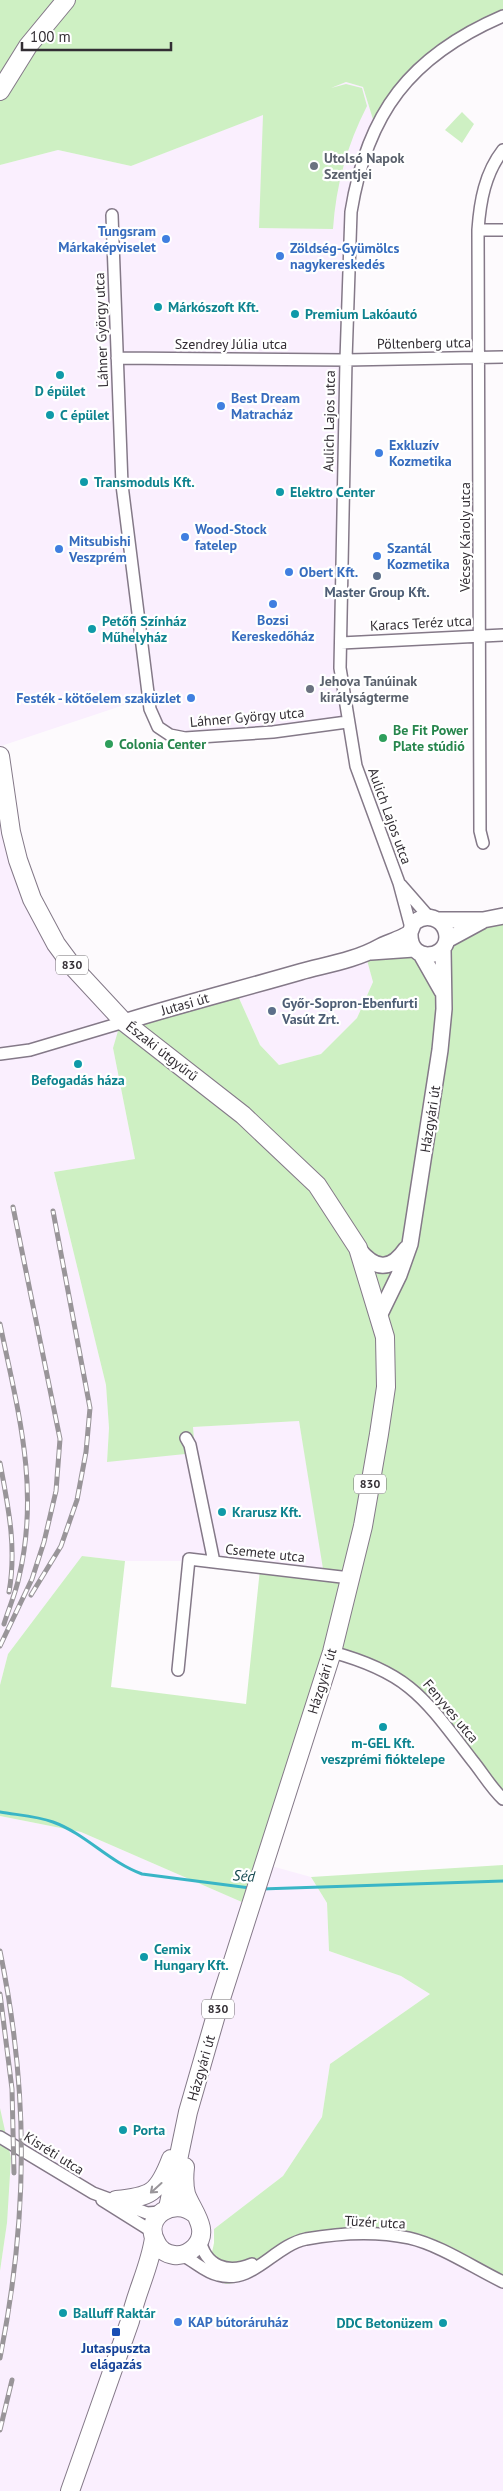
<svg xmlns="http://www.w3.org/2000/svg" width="503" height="2491" font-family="'PT Sans',sans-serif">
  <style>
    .built { fill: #faeffe }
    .green { fill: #cef0c3 }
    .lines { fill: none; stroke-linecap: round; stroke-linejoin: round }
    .stream { stroke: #39b5c6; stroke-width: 3 }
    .street-casing { stroke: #847988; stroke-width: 14 }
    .secondary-casing { stroke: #847988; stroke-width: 18 }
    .primary-casing { stroke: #847988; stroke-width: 20 }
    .street { stroke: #fff; stroke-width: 11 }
    .secondary { stroke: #fff; stroke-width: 15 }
    .primary { stroke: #fff; stroke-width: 18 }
    .rail-casing { stroke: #999599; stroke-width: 5 }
    .rail { stroke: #fff; stroke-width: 3; stroke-dasharray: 9; stroke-linecap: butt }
    .oneway { stroke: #99969a }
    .worship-dot { fill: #6b7280; stroke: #fff; stroke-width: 2 }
    .shop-dot { fill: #3f7fe0; stroke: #fff; stroke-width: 2 }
    .culture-dot { fill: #0f9aa8; stroke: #fff; stroke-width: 2 }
    .service-dot { fill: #5c6f8a; stroke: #fff; stroke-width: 2 }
    .leisure-dot { fill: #2e9e5b; stroke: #fff; stroke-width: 2 }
    .transit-dot { fill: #1a4fb4; stroke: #fff; stroke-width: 2 }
    .labels { text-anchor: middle; stroke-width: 4.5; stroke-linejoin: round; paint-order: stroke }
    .shield { fill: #fff; stroke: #706d71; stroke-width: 1 }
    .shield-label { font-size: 12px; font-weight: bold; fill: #332e34 }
    .worship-label { font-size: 14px; font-weight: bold; fill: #5b616d; stroke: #fff; text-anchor: start }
    .shop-label { font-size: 14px; font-weight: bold; fill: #366cbe; stroke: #fff; text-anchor: start }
    .culture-label { font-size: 14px; font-weight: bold; fill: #0d838f; stroke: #fff; text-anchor: start }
    .street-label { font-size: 14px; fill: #332e34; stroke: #fff }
    .service-label { font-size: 14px; font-weight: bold; fill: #4e5e75; stroke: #fff }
    .leisure-label { font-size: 14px; font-weight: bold; fill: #27864d; stroke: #fff; text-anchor: start }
    .transit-label { font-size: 14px; font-weight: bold; fill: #164399; stroke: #fff }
    .water-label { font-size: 15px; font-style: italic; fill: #154a51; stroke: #fff }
  </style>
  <rect width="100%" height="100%" fill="#fdfafd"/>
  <path class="built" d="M346 82 363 87 375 126 354 188 344 721 185 738 164 730 148 697 1 746 12 829 34 905 126 1019 113 1048 135 1159 54 1172 106 1385 109 1428 107 1461 195 1452 192 1427 299 1421 325 1576 191 1561H125L82 1556 8 1654 0 1685V165L58 150 131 166Z
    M365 953 373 982 357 1018 321 1054 279 1065 260 1045 234 987Z
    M0 1816 81 1832 251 1906 264 1864 311 1877 327 1903 329 1951 401 1976 430 1994 330 2064 322 2117 283 2176 214 2229 207 2275 297 2246 349 2236 409 2239 503 2282V2491H0V2271L7 2223 0 2108Z"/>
  <path class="green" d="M0 0H503V16L438 52 375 126 363 87 346 82 331 88 346 84 362 88 367 106C347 145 336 185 333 229L259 228 263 115 131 166 58 150 0 165Z
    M462 112 474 124 462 143 445 130Z
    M503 914V1797L412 1687 332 1650 251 1906 81 1832 0 1816V1685L8 1654 82 1556 125 1561 111 1687 246 1704 260 1569 324 1575 299 1421 193 1427 195 1453 107 1462 109 1428 106 1385 54 1172 135 1159 113 1048 118 1031 126 1019 234 987 260 1045 279 1065 321 1054 357 1018 373 982 365 953 414 950 432 972 444 949Z
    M503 1865V2282L424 2245 367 2235 297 2246 235 2283 226 2284 207 2276 214 2243V2229L283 2176 322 2117 330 2064 430 1994 401 1976 329 1951 327 1903 311 1877Z
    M0 2108 11 2158 7 2223 0 2271Z"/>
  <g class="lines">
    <path class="stream" d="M0 1812C17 1815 37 1816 53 1822 86 1834 109 1862 142 1874L250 1888
      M261 1889 503 1881"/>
    <g class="street-casing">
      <path id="street" d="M112 215 122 485 150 709 158 727 170 735 185 738 273 732 347 722
        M478 230H503
        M117 358 346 360 503 357
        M341 643 503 635
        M483 843 480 831 478 230C480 201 485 173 503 150
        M401 885 429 917
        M411 928 399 883 356 766 340 668 346 360 351 212C367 113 410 56 503 16
        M0 1054 30 1050 124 1022
        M186 1438 190 1445 214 1562 350 1578
        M332 1652C410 1673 425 1699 472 1760 482 1772 491 1788 503 1799
        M178 1670 189 1559 214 1562
        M0 2137 93 2193 147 2213 161 2212
        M102 2200 153 2232
        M200 2239C205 2267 228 2274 252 2264
        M181 2255C194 2260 204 2272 218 2275 253 2285 273 2246 306 2239 339 2233 377 2231 409 2238 440 2245 474 2268 503 2282"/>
    </g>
    <g class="secondary-casing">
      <path id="secondary" d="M438 920H483L503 916
        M447 940 482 921
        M371 952 414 949
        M421 954 442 991
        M124 1022C182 1004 241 989 300 972 325 965 356 960 379 947 386 943 406 937 410 932 412 929 412 925 415 922 426 913 442 918 446 931 454 958 408 967 410 932
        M359 1250C375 1269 390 1272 406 1249
        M380 1314 399 1275 410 1244 440 1050 444 1009 443 949"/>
    </g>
    <g class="primary-casing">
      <path id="primary" d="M0 91 28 46 66 0
        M0 756 11 832 18 860 32 899 56 944 73 967 124 1022 243 1115 317 1185 358 1248 385 1337 386 1387 379 1434 363 1526 332 1652 218 2008 188 2112 168 2208
        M185 2167C184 2176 184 2186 186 2194 192 2211 211 2230 195 2247 189 2253 182 2256 174 2255 166 2254 159 2249 156 2242 142 2217 174 2196 195 2214
        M116 2200C151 2197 158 2193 171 2159
        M70 2491 130 2321C136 2292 150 2267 154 2238"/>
    </g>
    <use href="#street" class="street"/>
    <use href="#secondary" class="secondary"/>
    <use href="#primary" class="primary"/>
    <g class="rail-casing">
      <path id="rail" d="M0 1324C18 1411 40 1488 19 1577 16 1592 9 1608 4 1624
        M0 1463C8 1506 17 1547 9 1592
        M31 1595 61 1546 77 1500 86 1452 90 1408 53 1211
        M0 1646 32 1579 44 1542 56 1491 60 1439 13 1207
        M0 1951C29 2092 28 2217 0 2358
        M0 1994 12 2089 14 2173
        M0 2430 12 2380"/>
    </g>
    <use href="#rail" class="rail"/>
  </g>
  <defs><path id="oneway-shaft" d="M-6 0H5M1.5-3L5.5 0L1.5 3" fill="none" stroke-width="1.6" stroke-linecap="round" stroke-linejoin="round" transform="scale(1.25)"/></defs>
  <use class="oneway" href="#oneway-shaft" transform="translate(156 2188) rotate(138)"/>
  <g class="worship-dot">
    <circle cx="314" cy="166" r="5"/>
    <circle cx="310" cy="689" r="5"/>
  </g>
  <g class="shop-dot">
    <circle cx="166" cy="239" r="5"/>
    <circle cx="280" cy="256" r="5"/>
    <circle cx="221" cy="406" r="5"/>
    <circle cx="379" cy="453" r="5"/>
    <circle cx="185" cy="537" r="5"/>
    <circle cx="59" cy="549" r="5"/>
    <circle cx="377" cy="556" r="5"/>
    <circle cx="289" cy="572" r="5"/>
    <circle cx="273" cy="604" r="5"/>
    <circle cx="191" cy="698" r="5"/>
    <circle cx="178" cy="2322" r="5"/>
  </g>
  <g class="culture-dot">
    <circle cx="158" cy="307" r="5"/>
    <circle cx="295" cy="314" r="5"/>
    <circle cx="60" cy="375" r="5"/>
    <circle cx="50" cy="415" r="5"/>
    <circle cx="84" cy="482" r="5"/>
    <circle cx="280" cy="492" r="5"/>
    <circle cx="92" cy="629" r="5"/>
    <circle cx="78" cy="1064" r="5"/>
    <circle cx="222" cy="1512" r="5"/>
    <circle cx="383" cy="1727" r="5"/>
    <circle cx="144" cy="1957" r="5"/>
    <circle cx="123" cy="2130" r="5"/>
    <circle cx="63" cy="2313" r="5"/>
    <circle cx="443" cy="2323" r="5"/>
  </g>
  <g class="service-dot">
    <circle cx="377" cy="576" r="5"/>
    <circle cx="272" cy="1011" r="5"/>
  </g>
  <g class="leisure-dot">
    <circle cx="383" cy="738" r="5"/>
    <circle cx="109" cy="744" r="5"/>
  </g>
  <rect class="transit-dot" x="111" y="2327" width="10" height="10" rx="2.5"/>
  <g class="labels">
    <g class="shield">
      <rect x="56" y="955.5" width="32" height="19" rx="4"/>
      <rect x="354" y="1474.5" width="32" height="19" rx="4"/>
      <rect x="202" y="1999.5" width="32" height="19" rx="4"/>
    </g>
    <g class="shield-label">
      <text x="72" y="969">830</text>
      <text x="370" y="1488">830</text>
      <text x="218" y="2013">830</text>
    </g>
    <g class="worship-label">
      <text x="324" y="163">Utolsó Napok<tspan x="324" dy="16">Szentjei</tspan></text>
      <text x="320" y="686">Jehova Tanúinak<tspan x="320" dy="16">királyságterme</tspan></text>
    </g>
    <g class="shop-label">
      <text x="156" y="236" text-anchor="end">Tungsram<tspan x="156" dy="16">Márkaképviselet</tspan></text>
      <text x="290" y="253">Zöldség-Gyümölcs<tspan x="290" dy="16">nagykereskedés</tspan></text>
      <text x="231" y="403">Best Dream<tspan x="231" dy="16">Matracház</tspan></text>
      <text x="389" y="450">Exkluzív<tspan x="389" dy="16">Kozmetika</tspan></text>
      <text x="195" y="534">Wood-Stock<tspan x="195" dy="16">fatelep</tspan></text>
      <text x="69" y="546">Mitsubishi<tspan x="69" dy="16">Veszprém</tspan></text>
      <text x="387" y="553">Szantál<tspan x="387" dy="16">Kozmetika</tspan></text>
      <text x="299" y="577">Obert Kft.</text>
      <text x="273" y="625" text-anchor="middle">Bozsi<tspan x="273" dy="16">Kereskedőház</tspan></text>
      <text x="181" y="703" text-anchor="end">Festék - kötőelem szaküzlet</text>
      <text x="188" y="2327">KAP bútoráruház</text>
    </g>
    <g class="culture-label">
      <text x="168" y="312">Márkószoft Kft.</text>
      <text x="305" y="319">Premium Lakóautó</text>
      <text x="60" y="396" text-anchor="middle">D épület</text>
      <text x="60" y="420">C épület</text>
      <text x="94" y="487">Transmoduls Kft.</text>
      <text x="290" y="497">Elektro Center</text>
      <text x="102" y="626">Petőfi Színház<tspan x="102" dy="16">Műhelyház</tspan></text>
      <text x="78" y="1085" text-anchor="middle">Befogadás háza</text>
      <text x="232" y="1517">Krarusz Kft.</text>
      <text x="383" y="1748" text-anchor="middle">m-GEL Kft.<tspan x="383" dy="16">veszprémi fióktelepe</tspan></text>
      <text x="154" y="1954">Cemix<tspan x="154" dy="16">Hungary Kft.</tspan></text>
      <text x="133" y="2135">Porta</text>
      <text x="73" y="2318">Balluff Raktár</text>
      <text x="433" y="2328" text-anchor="end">DDC Betonüzem</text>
    </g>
    <g class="street-label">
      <text transform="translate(101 330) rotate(-92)" y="5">Láhner György utca</text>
      <text transform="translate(424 343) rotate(-1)" y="5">Pöltenberg utca</text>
      <text x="231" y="349">Szendrey Júlia utca</text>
      <text transform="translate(329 421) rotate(-89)" y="5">Aulich Lajos utca</text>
      <text transform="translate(465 537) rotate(-90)" y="5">Vécsey Károly utca</text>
      <text transform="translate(421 623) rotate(-3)" y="5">Karacs Teréz utca</text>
      <text transform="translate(247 717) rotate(-5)" y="5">Láhner György utca</text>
      <text transform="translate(390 816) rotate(70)" y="5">Aulich Lajos utca</text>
      <text transform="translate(185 1004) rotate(-16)" y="5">Jutasi út</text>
      <text transform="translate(162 1051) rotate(38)" y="5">Északi útgyűrű</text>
      <text transform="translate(430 1119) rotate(-81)" y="5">Házgyári út</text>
      <text transform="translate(265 1553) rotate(6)" y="5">Csemete utca</text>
      <text transform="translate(322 1681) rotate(-73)" y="5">Házgyári út</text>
      <text transform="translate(451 1711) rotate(50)" y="5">Fenyves utca</text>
      <text transform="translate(201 2068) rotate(-74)" y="5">Házgyári út</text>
      <text transform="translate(54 2153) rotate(32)" y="5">Kisréti utca</text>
      <text transform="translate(375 2222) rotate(3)" y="5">Tüzér utca</text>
    </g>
    <g class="service-label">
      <text x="377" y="597">Master Group Kft.</text>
      <text x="282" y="1008" text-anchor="start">Győr-Sopron-Ebenfurti<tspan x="282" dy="16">Vasút Zrt.</tspan></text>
    </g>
    <g class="leisure-label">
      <text x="393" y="735">Be Fit Power<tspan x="393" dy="16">Plate stúdió</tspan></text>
      <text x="119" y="749">Colonia Center</text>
    </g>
    <g class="transit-label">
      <text x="116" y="2353">Jutaspuszta<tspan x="116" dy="16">elágazás</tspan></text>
    </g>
    <g class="water-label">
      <text transform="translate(244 1876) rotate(4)" y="5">Séd</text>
    </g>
  </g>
  <path d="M22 42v8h149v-8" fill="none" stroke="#332e34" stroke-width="2.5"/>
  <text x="30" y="42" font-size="15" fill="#332e34" stroke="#ffffff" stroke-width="4" paint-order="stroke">100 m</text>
</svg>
